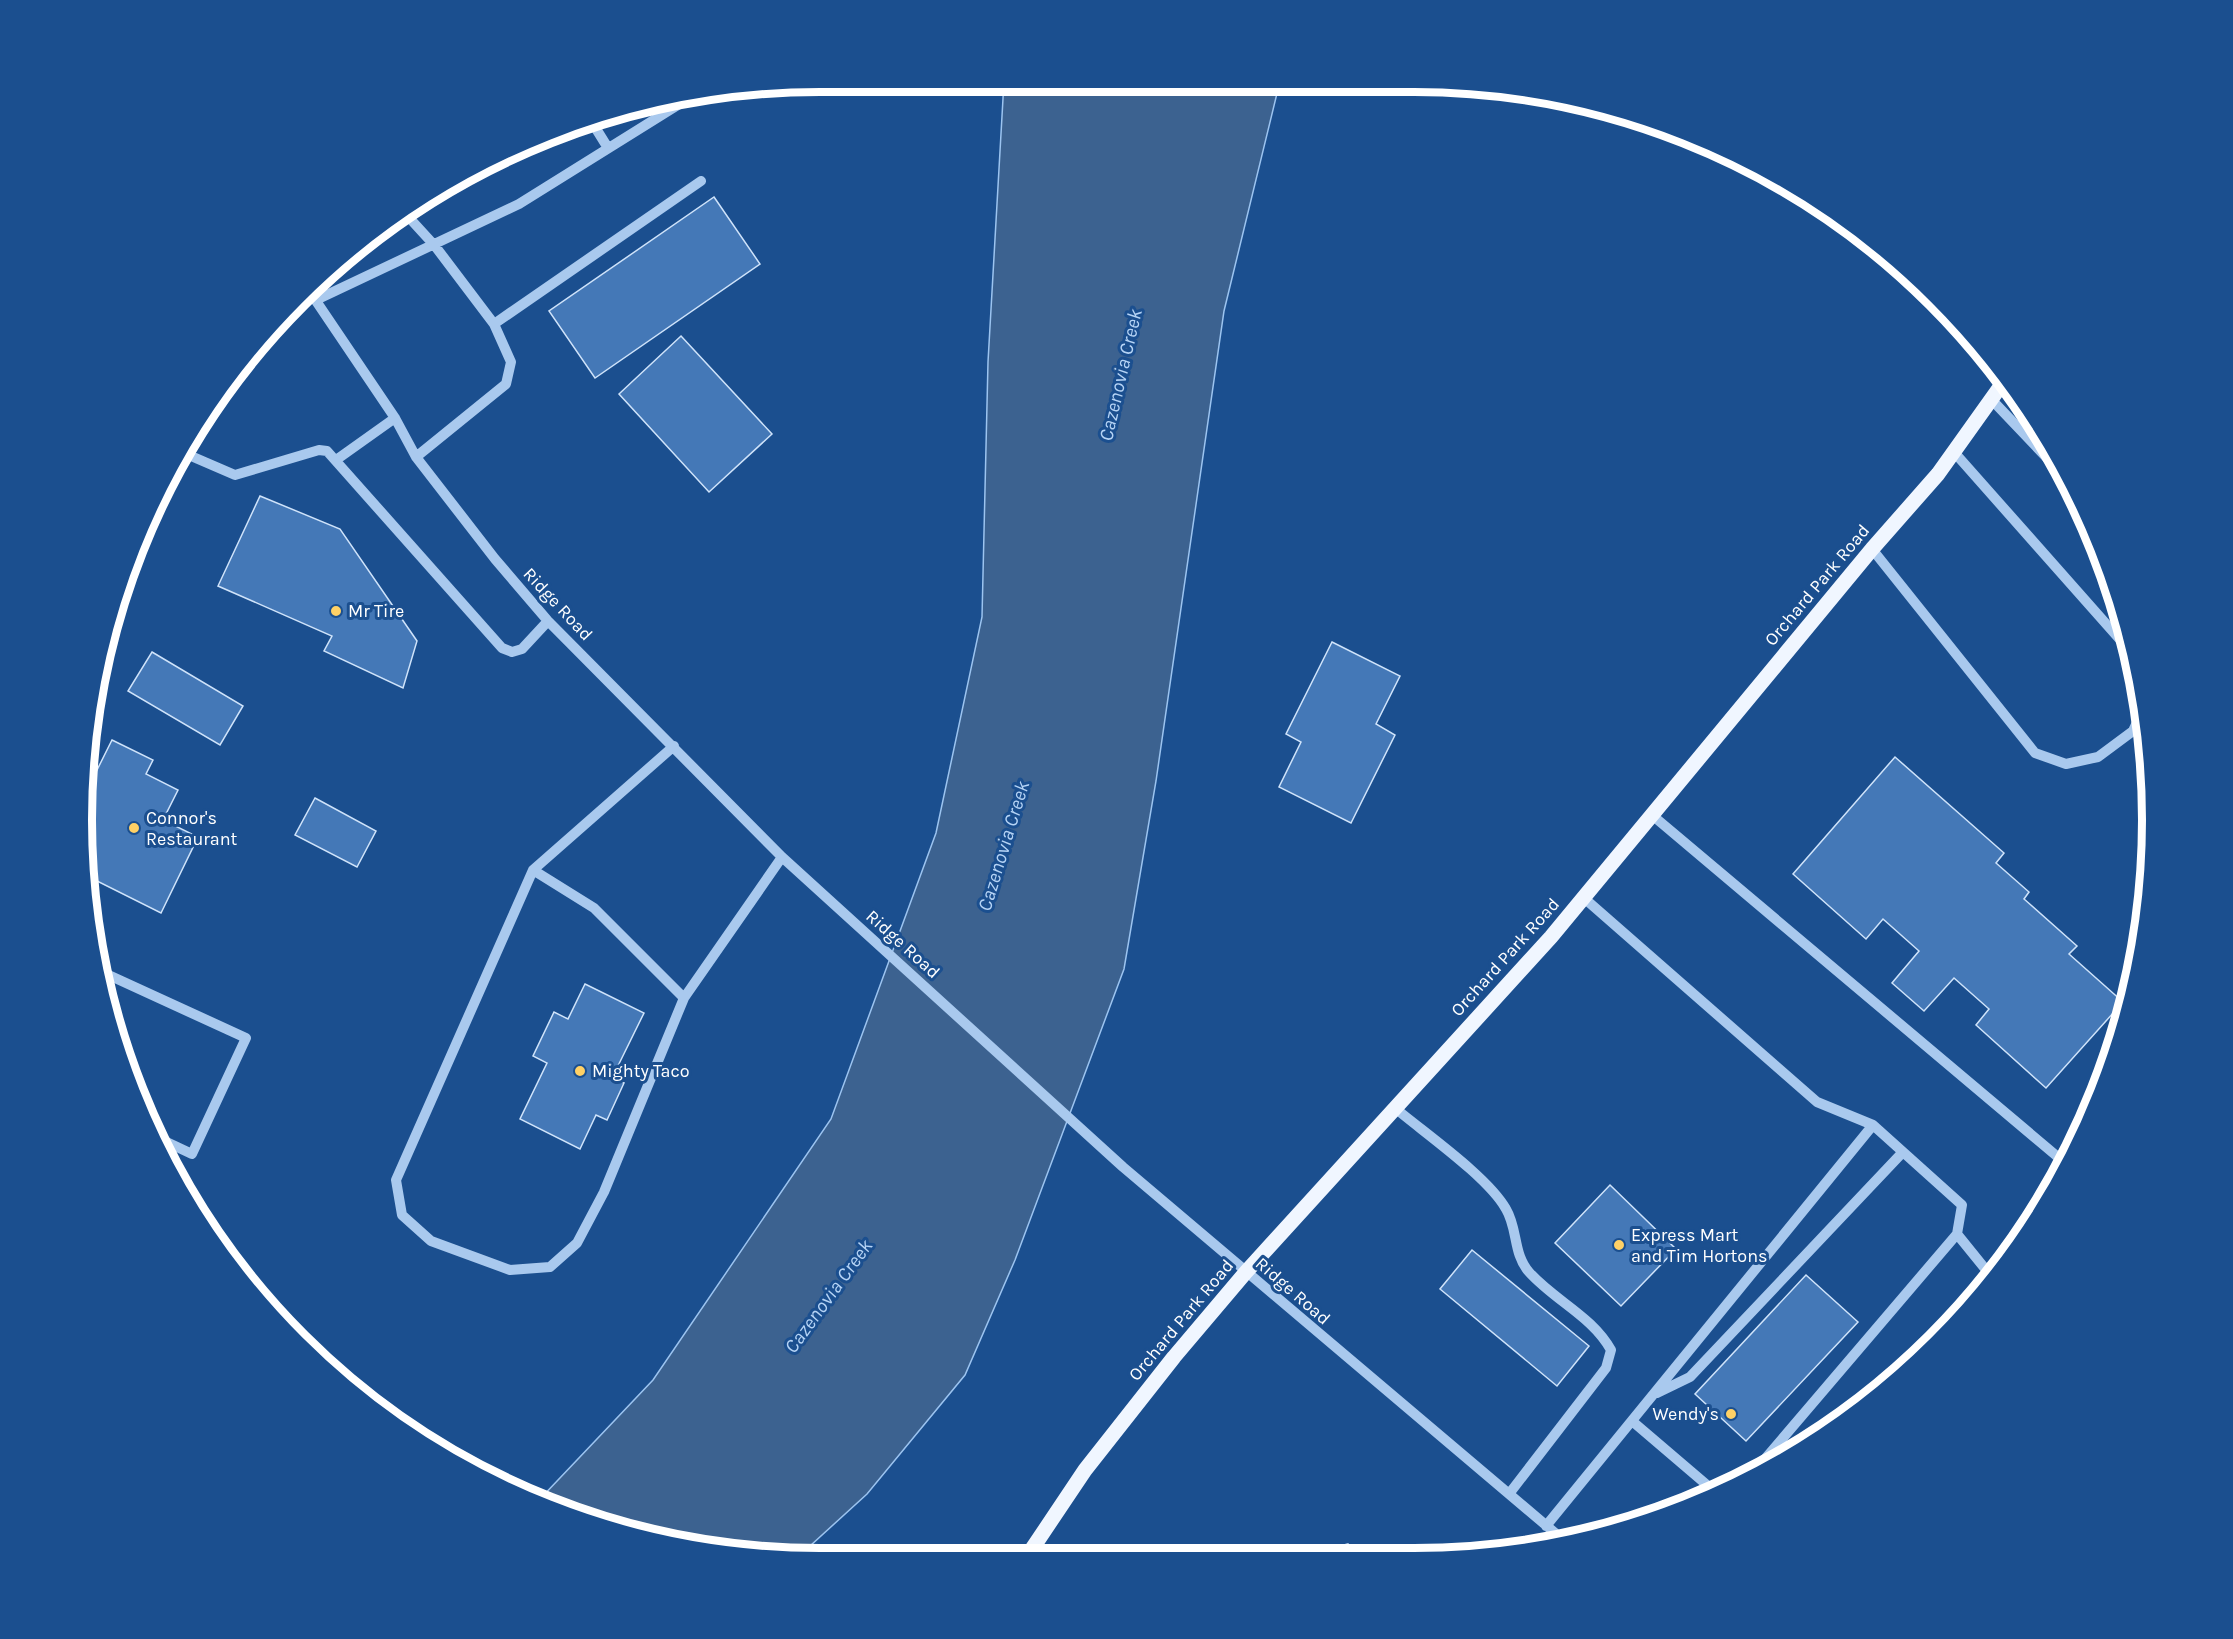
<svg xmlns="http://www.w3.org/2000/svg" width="2233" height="1639" font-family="Karla,sans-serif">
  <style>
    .water { fill: #3c6290; stroke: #9cc4f0; stroke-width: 1.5 }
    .building { fill: #4478b7; stroke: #cfe3fa; stroke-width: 1.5 }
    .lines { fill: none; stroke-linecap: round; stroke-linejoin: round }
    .minor { stroke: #a9c9ee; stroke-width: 10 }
    .major { stroke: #f0f6ff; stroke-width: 15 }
    .poi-dot { fill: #ffd166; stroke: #1b4f8f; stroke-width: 2 }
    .labels { text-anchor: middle; stroke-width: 6; stroke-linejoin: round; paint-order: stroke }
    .street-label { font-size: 18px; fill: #fff; stroke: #1b4f8f }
    .poi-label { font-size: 18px; fill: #fff; stroke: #1b4f8f; text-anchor: start }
    .water-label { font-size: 20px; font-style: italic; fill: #b5d3f5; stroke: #1b4f8f }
    .rim { fill: none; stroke: #fff; stroke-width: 8 }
  </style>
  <rect width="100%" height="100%" fill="#1b4f8f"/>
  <path class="water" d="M1004 81H1280L1224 311 1156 781 1124 969 1015 1260 965 1375 867 1494 799 1556H771L628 1533 540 1499 653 1380 831 1119 936 833 982 617 988 362Z"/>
  <path class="building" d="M714 197 760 264 595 378 549 311Z
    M681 336 772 434 709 492 619 394Z
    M260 496 340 529 417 641 403 688 324 651 332 636 218 586Z
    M1332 642 1400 676 1376 724 1395 735 1351 823 1279 787 1301 742 1286 734Z
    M152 652 243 706 220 745 128 691Z
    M112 740 153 760 146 774 178 790 163 820 198 837 161 913 87 876V790Z
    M1895 757 2004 853 1996 863 2029 892 2024 899 2077 946 2069 954 2123 1002 2046 1088 1976 1025 1989 1009 1954 978 1924 1011 1892 983 1919 951 1883 919 1866 939 1793 874Z
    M315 798 376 831 357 867 295 835Z
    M585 984 644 1013 612 1078 624 1083 607 1120 596 1115 580 1149 520 1119 547 1063 533 1056 554 1012 568 1019Z
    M1610 1185 1676 1249 1621 1306 1555 1243Z
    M1472 1250 1589 1346 1557 1386 1440 1289Z
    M1806 1275 1858 1322 1746 1441 1695 1394Z
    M1348 1544 1351 1553H1313Z"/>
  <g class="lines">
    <path class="minor" d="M590 119 608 148
      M403 211 435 246 494 324 511 362 506 384 416 457
      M310 292 395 418 416 457 495 559 548 621 782 857 1123 1167 1561 1538
      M316 300 519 204 689 98
      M494 324 701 181
      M1991 399 2066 478
      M1954 452 2131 652
      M184 453 235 475 319 450 327 451 502 648 512 652 522 649 548 621
      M336 460 395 418
      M1872 549 2035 753 2066 764 2098 757 2133 731 2141 714
      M674 746 533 870 396 1180 402 1215 431 1241 510 1270 550 1267 577 1243 604 1192 684 998 782 857
      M1652 815 2065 1163
      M533 870 594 908 684 998
      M1584 898 1817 1102 1873 1125 1962 1205 1957 1234 1759 1466
      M102 972 246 1038 192 1154 158 1138
      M1395 1108C1426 1134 1488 1177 1506 1209 1518 1229 1513 1254 1529 1272 1555 1301 1592 1316 1611 1350L1606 1368 1509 1494
      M1957 1234 1991 1276
      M1657 1393 1690 1377 1902 1153
      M1632 1421 1714 1491
      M1546 1526 1873 1125"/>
    <path class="major" d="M1028 1555 1085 1470 1174 1357 1246 1272 1551 937 1872 549 1938 474 2005 380"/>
  </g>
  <g class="poi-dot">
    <circle cx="336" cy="611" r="6"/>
    <circle cx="134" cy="828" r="6"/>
    <circle cx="580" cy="1071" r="6"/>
    <circle cx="1619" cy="1245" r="6"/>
    <circle cx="1731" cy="1414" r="6"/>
  </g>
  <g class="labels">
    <g class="street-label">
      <text transform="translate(1817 585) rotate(-50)" y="6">Orchard Park Road</text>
      <text transform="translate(558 604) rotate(47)" y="6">Ridge Road</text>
      <text transform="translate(903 944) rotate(42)" y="6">Ridge Road</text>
      <text transform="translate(1505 957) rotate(-48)" y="6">Orchard Park Road</text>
      <text transform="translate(1293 1291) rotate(41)" y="6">Ridge Road</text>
      <text transform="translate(1181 1320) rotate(-50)" y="6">Orchard Park Road</text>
    </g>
    <g class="poi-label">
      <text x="348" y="617">Mr Tire</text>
      <text x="146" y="824">Connor's<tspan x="146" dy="21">Restaurant</tspan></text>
      <text x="592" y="1077">Mighty Taco</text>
      <text x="1631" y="1241">Express Mart<tspan x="1631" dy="21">and Tim Hortons</tspan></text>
      <text x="1719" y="1420" text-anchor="end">Wendy's</text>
    </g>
    <g class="water-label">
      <text transform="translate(1120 375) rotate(-77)" y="7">Cazenovia Creek</text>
      <text transform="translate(1003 846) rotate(-73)" y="7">Cazenovia Creek</text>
      <text transform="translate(828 1296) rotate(-54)" y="7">Cazenovia Creek</text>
    </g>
  </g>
  <path d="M0 0H2233V1639H0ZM820 92H1414A728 728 0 0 1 2142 820V820A728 728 0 0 1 1414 1548H820A728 728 0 0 1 92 820V820A728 728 0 0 1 820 92Z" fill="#1b4f8f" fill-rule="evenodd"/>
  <path class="rim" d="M820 92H1414A728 728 0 0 1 2142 820V820A728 728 0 0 1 1414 1548H820A728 728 0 0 1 92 820V820A728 728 0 0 1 820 92Z"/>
</svg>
